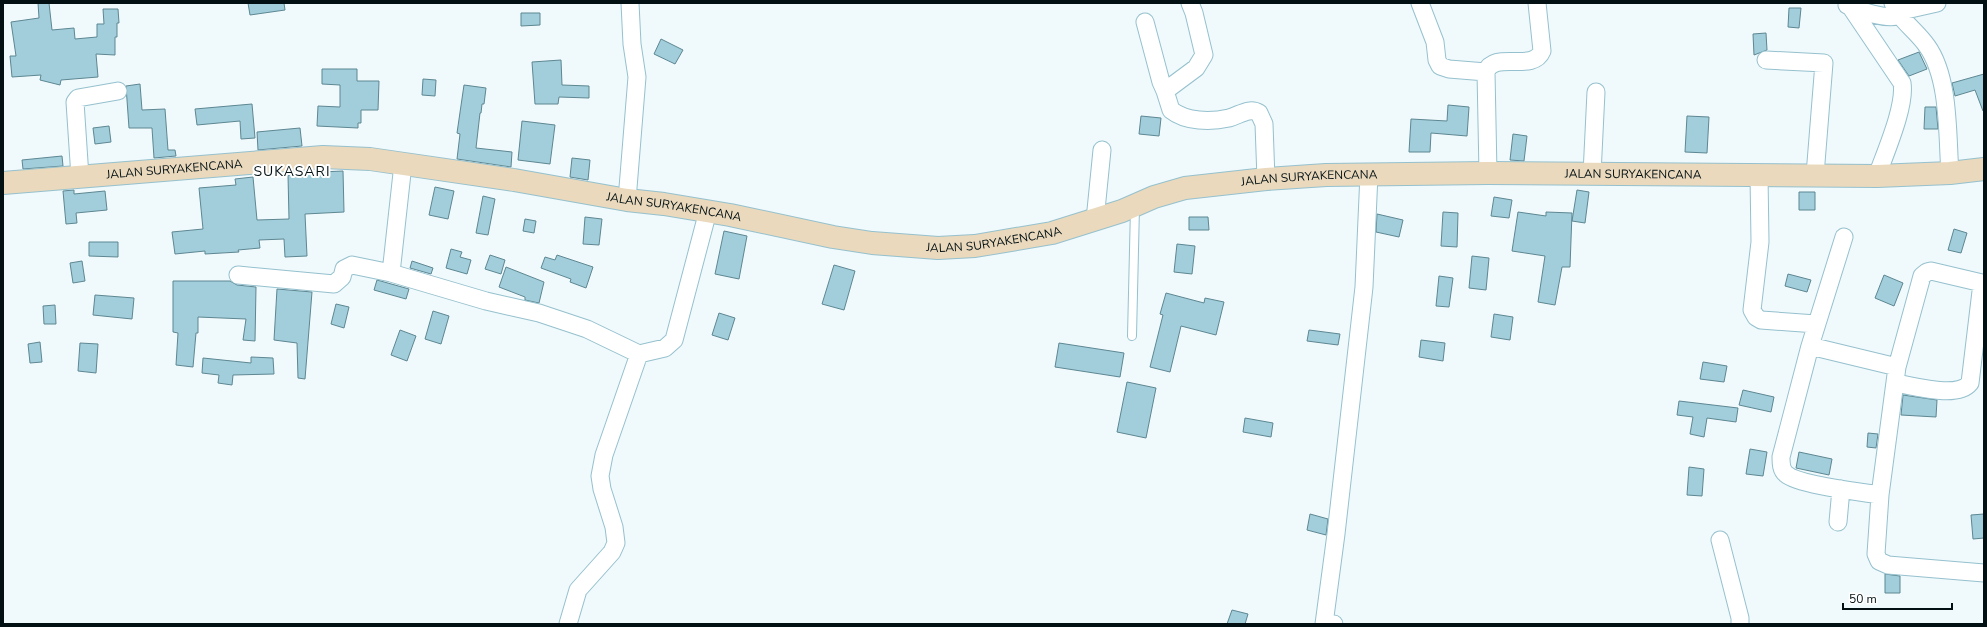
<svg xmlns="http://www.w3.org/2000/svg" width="1987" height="627" font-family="'Nunito Sans',sans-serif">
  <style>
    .building { fill: #a1ceda; stroke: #5d8793 }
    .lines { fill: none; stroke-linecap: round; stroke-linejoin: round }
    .lane-casing { stroke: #95c1ce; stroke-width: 10 }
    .street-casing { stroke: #95c1ce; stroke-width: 19 }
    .secondary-casing { stroke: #95c1ce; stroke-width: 24 }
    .lane { stroke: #fff; stroke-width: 8 }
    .street { stroke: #fff; stroke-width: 17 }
    .secondary { stroke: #ead9bc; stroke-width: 22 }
    .labels { text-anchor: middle; stroke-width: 4; stroke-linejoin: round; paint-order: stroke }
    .street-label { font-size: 12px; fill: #021014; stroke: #fff }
    .quarter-label { font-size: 14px; letter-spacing: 1px; fill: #021014; stroke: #fff }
  </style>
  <rect width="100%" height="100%" fill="#f0f9fb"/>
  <path class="building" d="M38 3H49L52 30 74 28 75 39 97 37V24H104L103 9H118L119 23H117V37H115V55L96 54 98 77 61 80 60 85 40 80 41 75 12 77 10 56H16L11 22 39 18Z
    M248 3H284L285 10 250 15Z
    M1789 8H1801L1799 28 1788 27Z
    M521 13H540V25L521 26Z
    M1766 33 1767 50 1754 55 1753 34Z
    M661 39 683 50 675 64 654 54Z
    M1919 52 1927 69 1909 76 1898 60Z
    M561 60 562 85 589 86V98L559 97 558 104H535L532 62Z
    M322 69H357V81H379L378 110H361V123H358V128L317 126 318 106 340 107V85L322 84Z
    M1984 74V111H1983L1975 90 1955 96 1952 83Z
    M423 79 436 80 435 96 422 95Z
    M140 84 142 110 165 109 168 150H175L176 156 154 158 152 128H129L126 86Z
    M464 85 486 88 484 104H482L481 113H480L476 148 512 152 511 167 457 159 460 134 457 133Z
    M252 104 255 138 241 139 240 121 197 125 195 109Z
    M1448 105 1469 107 1467 136 1431 133 1430 152H1409L1411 119 1447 121Z
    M1925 107H1936L1938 129H1924Z
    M1141 116 1161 118 1159 136 1139 134Z
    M1687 116 1709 117 1707 153 1685 152Z
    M522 121 555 125 550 164 518 160Z
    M109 126 111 142 95 144 93 128Z
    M300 128 302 146 258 150 257 132Z
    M1513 134 1527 136 1524 161 1510 160Z
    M62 156 63 166 23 169 22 160Z
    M572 158 590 160 588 180 570 177Z
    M343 171 344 212 305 214 307 256 285 257 284 239 259 240 260 248 238 250 239 252 205 254V251L175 254 172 232 203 229 199 188 236 185 235 179 253 177 257 220 289 219 288 175 320 174V172Z
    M435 187 454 191 448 219 429 215Z
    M74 190V194L105 191 107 210 76 213 77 223 66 224 63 191Z
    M1577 190 1589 192 1585 223 1572 221Z
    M1799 192H1815V210H1799Z
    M483 196 495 199 488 235 476 233Z
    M1494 197 1512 200 1509 218 1491 216Z
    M1443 212 1458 213 1457 247 1441 246Z
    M1518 212 1546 216V212L1572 213 1570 267H1562L1555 305 1538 302 1545 256 1512 251Z
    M1377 214 1403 220 1399 237 1376 232Z
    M585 217 602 219 599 245 583 244Z
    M1189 217H1208L1209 230H1189Z
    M525 219 536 221 534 233 523 231Z
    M1954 229 1967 233 1961 253 1948 250Z
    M724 231 747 236 739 279 715 274Z
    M89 242H118V257L89 256Z
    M1177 244 1195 246 1192 274 1174 272Z
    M451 249 462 252 460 257 471 260 467 274 446 268Z
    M490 255 505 260 501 274 485 269Z
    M557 255 593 267 586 288 570 282 571 279 541 268 545 257 555 260Z
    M1472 256 1489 258 1486 290 1469 288Z
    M82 261 85 281 73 283 70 263Z
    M412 261 433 268 431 274 410 268Z
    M834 265 855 271 844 310 822 304Z
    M506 267 544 282 539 303 525 300V297L499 287Z
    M1788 274 1811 280 1807 292 1785 286Z
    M1884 275 1903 283 1894 306 1875 298Z
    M1439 276 1453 278 1449 307 1436 306Z
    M377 280 409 289 406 299 374 290Z
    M173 281H230L237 285 256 287 255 341 243 340 246 319 198 317V333H196L193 367 176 365 178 333 173 332Z
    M277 289 312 292 305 379 298 378 297 343 274 340Z
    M1166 293 1204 303 1205 298 1224 302 1216 335 1181 326 1170 372 1150 367 1163 315 1160 314Z
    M95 295 134 298 132 319 93 315Z
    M336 304 349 307 344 328 331 324Z
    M55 305 56 324H44L43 306Z
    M433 311 449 316 441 344 425 339Z
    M719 313 735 318 728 340 712 335Z
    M1494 314 1513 317 1510 340 1491 337Z
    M400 330 416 336 407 361 391 355Z
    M1309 330 1340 334 1338 345 1307 341Z
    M1421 340 1445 343 1443 361 1419 357Z
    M40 342 42 362 30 363 28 344Z
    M80 343 98 344 96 373 78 371Z
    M1059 343 1124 353 1120 377 1055 367Z
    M251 357 273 358 274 374 233 375 232 385 218 383 219 375 202 373 203 358 251 363Z
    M1703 362 1727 366 1724 382 1700 379Z
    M1127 382 1156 388 1146 438 1117 432Z
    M1743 390 1774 397 1771 412 1739 405Z
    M1903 395 1937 400 1936 417 1901 415Z
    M1679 401 1738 408 1736 422 1707 418 1704 437 1690 434 1693 417 1677 415Z
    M1245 418 1273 423 1271 437 1243 432Z
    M1868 433 1878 434 1876 448 1867 447Z
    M1750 449 1767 452 1763 476 1746 474Z
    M1799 452 1832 459 1829 475 1796 468Z
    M1689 467 1704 469 1702 496 1687 495Z
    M1310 514 1328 519 1326 535 1307 530Z
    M1984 514V538L1973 539 1971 515Z
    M1885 574 1900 576V593H1885Z
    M1232 610 1248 614 1245 624H1227Z"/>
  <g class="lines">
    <g class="lane-casing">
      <path id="lane" d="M1132 336 1135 207"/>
    </g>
    <g class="street-casing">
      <path id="street" d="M1190 3 1194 13 1204 55 1196 68 1165 91 1171 110C1186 122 1211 122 1229 118 1240 115 1249 107 1259 113L1264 124 1266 179
        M1420 3 1435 42 1437 60 1440 66 1449 69 1486 72
        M1893 3C1900 21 1916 30 1927 46 1950 78 1947 135 1950 173
        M1847 5C1863 12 1882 19 1899 16
        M1850 6 1902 83C1906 106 1885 153 1877 176
        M1897 12 1937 3
        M1145 22 1161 82 1165 91
        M1766 60 1824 63 1815 175
        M1488 173 1486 72C1494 50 1533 73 1542 51L1537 3
        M1592 174 1596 92
        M1759 175 1760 242 1752 310 1756 317 1761 320 1816 324
        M80 177 75 102 78 98 118 91
        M627 200 637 77 632 44 630 3
        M1095 220 1102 150
        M1844 237 1810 346 1897 367
        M391 273 403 164
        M238 275 334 284 342 277 344 269 352 265 391 273 486 301 539 313 587 329 639 354
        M1982 283 1931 271 1927 272 1922 276 1897 367 1880 495 1876 554 1879 561 1888 565 1984 573
        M1810 346 1781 457C1781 463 1781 470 1786 474 1798 485 1861 492 1880 495
        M1895 383C1915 386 1957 399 1970 383L1982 283H1984
        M1838 522 1841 489
        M1720 540 1740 618V624
        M568 624 578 590 612 552 616 543 614 527 602 489 600 476 604 455 639 354 665 348 674 340 708 211
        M1334 624H1324L1336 534 1364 287 1369 174"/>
    </g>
    <g class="secondary-casing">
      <g id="secondary">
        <path id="s1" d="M3 183 323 157 370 159 514 180 627 200 664 204 730 215 833 237 872 243 938 248 975 246 1052 233 1122 211 1154 197 1185 188 1266 179 1326 175 1488 173 1877 176 1950 173 1984 169"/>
      </g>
    </g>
    <use href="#lane" class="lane"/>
    <use href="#street" class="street"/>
    <use href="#secondary" class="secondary"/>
  </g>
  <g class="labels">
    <g class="street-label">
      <text dy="4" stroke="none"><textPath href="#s1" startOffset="172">JALAN SURYAKENCANA</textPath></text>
      <text dy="4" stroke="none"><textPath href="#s1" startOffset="1648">JALAN SURYAKENCANA</textPath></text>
      <text dy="4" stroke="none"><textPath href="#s1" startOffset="1324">JALAN SURYAKENCANA</textPath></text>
      <text dy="4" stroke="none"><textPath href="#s1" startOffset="676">JALAN SURYAKENCANA</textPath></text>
      <text dy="4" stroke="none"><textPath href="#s1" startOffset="1000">JALAN SURYAKENCANA</textPath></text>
    </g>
    <g class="quarter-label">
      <text x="292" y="176">SUKASARI</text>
    </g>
  </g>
  <rect width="1987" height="627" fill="none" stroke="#021014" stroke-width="8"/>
  <path d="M1843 603v6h109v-6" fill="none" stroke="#021014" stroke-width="2"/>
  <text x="1849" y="603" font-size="12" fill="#021014" stroke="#ffffff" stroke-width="3" paint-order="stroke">50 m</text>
</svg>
